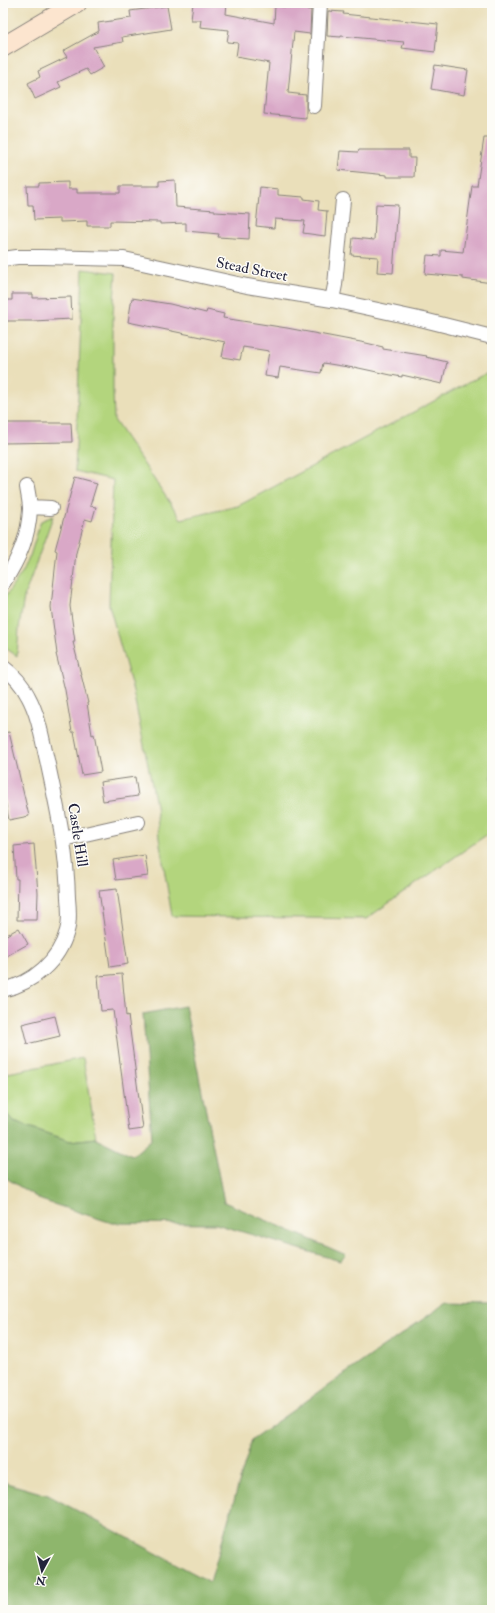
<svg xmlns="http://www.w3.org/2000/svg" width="495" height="1613" font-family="'IM FELL Double Pica',serif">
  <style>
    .green { fill: #b3d57d; stroke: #6a7c5c }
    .forest { fill: #8eb66c; stroke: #586c54 }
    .building { fill: #d9a8c7 }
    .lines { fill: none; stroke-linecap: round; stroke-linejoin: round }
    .minor-casing { stroke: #86807a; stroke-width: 16 }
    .secondary-casing { stroke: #86807a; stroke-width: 21 }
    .minor { stroke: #fff; stroke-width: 14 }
    .secondary { stroke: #fce5cf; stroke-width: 19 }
    .labels { text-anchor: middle; stroke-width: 3; stroke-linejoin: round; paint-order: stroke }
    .street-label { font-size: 15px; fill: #22223b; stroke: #fdfcf7 }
  </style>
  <rect width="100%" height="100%" fill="#fdfcf7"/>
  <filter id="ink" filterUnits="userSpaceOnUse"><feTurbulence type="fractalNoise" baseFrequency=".025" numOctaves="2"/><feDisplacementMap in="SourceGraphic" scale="8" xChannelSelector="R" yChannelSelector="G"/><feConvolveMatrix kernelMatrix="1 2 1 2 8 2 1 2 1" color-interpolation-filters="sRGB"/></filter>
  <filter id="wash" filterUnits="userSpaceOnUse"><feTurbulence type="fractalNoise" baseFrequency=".012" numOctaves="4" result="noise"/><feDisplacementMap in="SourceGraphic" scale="16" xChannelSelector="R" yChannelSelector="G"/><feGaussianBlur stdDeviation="0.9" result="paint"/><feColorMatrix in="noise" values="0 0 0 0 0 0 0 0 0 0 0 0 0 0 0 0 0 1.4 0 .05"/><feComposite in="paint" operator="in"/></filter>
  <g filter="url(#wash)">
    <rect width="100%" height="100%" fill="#eadfba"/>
    <path class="green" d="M83 269 116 273 113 314V389L114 420 181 519 238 506 492 370V831L366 919 172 916 159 838 156 805 133 691 109 605 113 480 75 471Z
      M53 516 24 597 19 628 17 656 4 647 3 644V600L23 571 30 556 41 521Z
      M83 1058 96 1138 70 1141 14 1122 3 1110V1074Z"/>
    <path class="forest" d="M185 1006 224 1202 346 1255 340 1261 216 1224 112 1223 41 1200 3 1176V1110L14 1122 70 1141 96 1138 132 1156 152 1139 143 1014Z
      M446 1303 492 1304V1610H3V1482L48 1495 210 1582 252 1439Z"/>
    <g id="blocks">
      <path class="building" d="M193 3H227L226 14 274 23 275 6 311 10 310 34 294 32 288 93 306 95V118L264 114 269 63 236 57 238 43 227 42 229 30 200 27 201 20H191Z
        M167 6 171 29 122 37 123 42 93 47 104 67 90 75 86 69 58 82 61 87 35 99 28 83 40 77 38 71 67 57 63 51 99 31 98 23 131 18 130 11Z
        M328 11 344 12 343 14 438 24 435 52 402 48 404 42 341 36V37L327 36Z
        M435 65 468 70 464 95 431 89Z
        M484 138H492V283L463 279V277L425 274 427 255 441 256V250L463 252 472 186H477Z
        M359 150H409V158H415L414 177H387V175L338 170 340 151 358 152Z
        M175 180 176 207 215 210V212L250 214 249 239 218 237 219 234 186 231V223L160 224V222L110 221V226H87V221L60 222V219L34 220 33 205H28L27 186H39V183L68 182V189H77V193H120V186H159V181Z
        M260 187 278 189V195L304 197V199L319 201 318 210 327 211 325 236 303 233 305 221 275 219 274 228 256 226Z
        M376 204 398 205 393 273 377 272 378 257 351 255 353 238 374 240Z
        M12 294H33V298L71 297 72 319 33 321H3V300H12Z
        M132 298 170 304 206 313 207 310 224 314 223 318 287 328 366 343 383 347V349L427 356 426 357 447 362 442 384 402 375V377L391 375 354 367V368L323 363 321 373 280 367 278 378 265 376 269 351 243 347 240 360 222 357 225 342 128 322Z
        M3 423H71L72 442 3 443Z
        M75 477 97 483 90 506 96 507 92 521 85 519 76 553 70 606 75 642H73L88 703H87L92 735 94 734 101 772 82 775 74 732H72L65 690 56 654H57L51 607 57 551 55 550Z
        M9 732 29 816 9 820 3 791V733Z
        M135 777 138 796 103 801 100 782Z
        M34 844 38 893 37 920H17L18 879H16L14 846Z
        M145 855 148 876 116 880 113 860Z
        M117 889 128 964 110 967 99 891Z
        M19 928 28 944 3 958V937Z
        M122 974 126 1016 128 1015 143 1129 129 1131 113 1010 101 1011 98 976Z
        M55 1016 60 1036 27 1044 22 1024Z"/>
    </g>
  </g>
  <g filter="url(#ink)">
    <use href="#blocks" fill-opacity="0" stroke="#86807a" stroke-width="1"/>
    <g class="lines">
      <g class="minor-casing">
        <path id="minor" d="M314 106 320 3
          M3 259 17 257H42L124 259 247 286 332 300 424 320 492 337
          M332 300 335 285 343 200
          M30 507 51 508
          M3 583C18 561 29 536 30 509 30 502 28 494 27 487
          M3 667C14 675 22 684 28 696 39 716 42 739 47 760 57 807 67 850 68 898 69 908 70 921 67 931 59 961 33 983 3 990
          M63 839 138 822"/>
      </g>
      <g class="secondary-casing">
        <path id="secondary" d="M3 47 77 3"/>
      </g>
      <use href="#minor" class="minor"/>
      <use href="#secondary" class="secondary"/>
    </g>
  </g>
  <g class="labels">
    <g class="street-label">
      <text transform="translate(252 269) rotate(11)" y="5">Stead Street</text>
      <text transform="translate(78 835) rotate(81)" y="5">Castle Hill</text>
    </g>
  </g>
  <rect width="495" height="1613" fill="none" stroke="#fdfcf7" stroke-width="16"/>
  <g transform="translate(42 1571) rotate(187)" stroke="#fdfcf7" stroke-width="3" paint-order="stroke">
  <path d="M0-3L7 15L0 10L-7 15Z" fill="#22223b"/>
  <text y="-6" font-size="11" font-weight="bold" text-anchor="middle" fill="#22223b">N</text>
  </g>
</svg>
